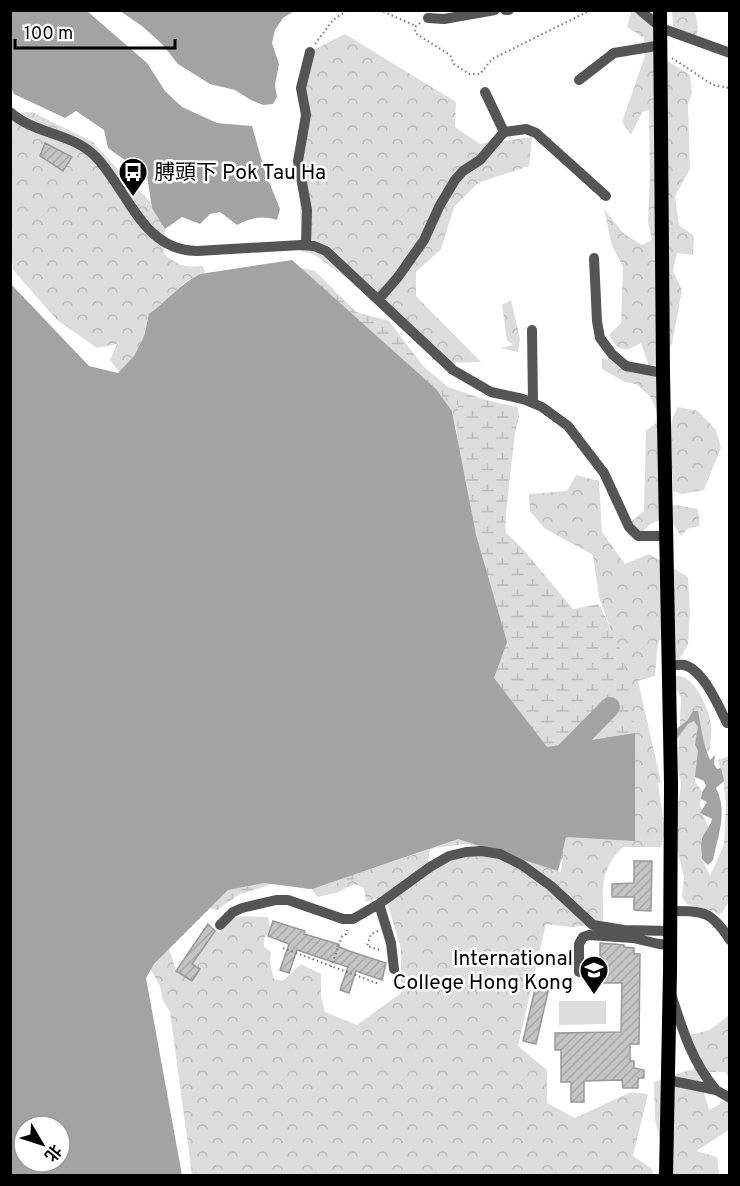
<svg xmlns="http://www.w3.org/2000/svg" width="740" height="1186" font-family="Overpass,'Noto Sans SC',sans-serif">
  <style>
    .forest { fill: url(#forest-crowns) }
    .wetland { fill: url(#wetland-marsh) }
    .park { fill: #dcdcdc }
    .water { fill: #a3a3a3; fill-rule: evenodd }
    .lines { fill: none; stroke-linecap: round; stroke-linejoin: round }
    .river { stroke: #a3a3a3; stroke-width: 20 }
    .building { fill: url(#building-hatch); stroke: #999; stroke-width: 1.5 }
    .path { stroke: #777; stroke-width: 2; stroke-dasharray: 1.5 3; stroke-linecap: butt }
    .minor { stroke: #555; stroke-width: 10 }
    .major { stroke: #000; stroke-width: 14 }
    .labels { text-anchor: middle; stroke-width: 5; stroke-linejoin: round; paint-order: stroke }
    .poi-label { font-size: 21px; fill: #000; stroke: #fff; text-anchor: start }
  </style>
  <defs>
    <pattern id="forest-crowns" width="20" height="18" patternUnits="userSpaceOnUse" patternTransform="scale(1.5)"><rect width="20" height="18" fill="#dcdcdc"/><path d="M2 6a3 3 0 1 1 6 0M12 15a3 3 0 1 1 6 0" fill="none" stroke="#bbb"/></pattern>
    <pattern id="wetland-marsh" width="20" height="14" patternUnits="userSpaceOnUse" patternTransform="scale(1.5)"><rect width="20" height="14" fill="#dcdcdc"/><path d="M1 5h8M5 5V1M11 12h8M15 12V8" fill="none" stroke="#bbb"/></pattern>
    <pattern id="building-hatch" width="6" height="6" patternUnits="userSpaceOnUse" patternTransform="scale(1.5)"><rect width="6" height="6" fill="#c4c4c4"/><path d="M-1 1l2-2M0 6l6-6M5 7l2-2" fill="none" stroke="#a7a7a7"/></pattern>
  </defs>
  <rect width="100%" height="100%" fill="#fff"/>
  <path class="forest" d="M672 11H695L698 27 695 45 673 26Z
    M631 12H637L655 31 666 60 690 75 692 93 688 104 690 169 675 196 679 225 694 236 693 255 677 253 673 271 682 290 672 344 657 365 649 366 641 343 627 350 617 347 609 335 621 323 623 267 612 246 604 209 624 234 642 245 652 240 648 222 650 177 649 110 642 112 631 135 622 122 645 56 644 38 627 27Z
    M345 34 456 102 455 127 480 144 532 137 529 166 478 183 454 207 441 249 416 272V296L481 362 447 363 376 300 315 255 302 251 298 161 306 115 303 83 310 52Z
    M32 112 93 142 121 173 146 197 165 229 164 254C178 265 184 268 202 266L206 272 187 280 146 321 144 336 134 356 119 372 110 360 117 344 97 348 57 320 13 270 10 226V113Z
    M511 300 520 339 518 352 500 348 513 345 507 340 502 305Z
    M602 359 623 361 660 375 663 518 649 525 638 536 631 522 644 511 646 431 656 423 658 413 650 396 636 384 625 382 602 369Z
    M436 389 517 407 519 416 507 464 505 552 582 620 612 633 599 597 593 555 544 528 530 511 529 494 567 491 576 475 599 481 602 532 625 564 649 554 688 577 690 611 688 645 677 663 669 638 658 641 655 676 638 681 661 782 658 783 665 831 661 847H623C597 873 604 890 603 924L571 927 546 924 518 1046 547 1070V1103L575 1118 631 1092 648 1094 633 1156 652 1169 653 1175H192L170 1012 163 1001 160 986 149 966 159 948H169L176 971 193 965V953L202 946 216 929 219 933C236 911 242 917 268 917L270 929 264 939V947L271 952 270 963 274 979 283 981 301 964 321 974V997L325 1012 357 1025 401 993V949L385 895 366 902 364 888 355 884 336 893 317 897 312 889 430 849 427 868 470 852 509 855 561 872 566 837 547 747 493 678 507 642 452 411Z
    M678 407 698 411 716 430 721 448 704 490 682 494 673 491C674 463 662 432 678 407Z
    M675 505 698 509 700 526 687 529 681 536 671 521 672 506Z
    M678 676C695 676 709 709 711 725 712 732 710 741 710 749L697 761 695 781 702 792 700 805 709 830 701 838 702 859 710 876 724 845 726 803 723 778 718 760 729 756 730 900 721 914 687 904 682 897 684 878 674 834 681 785 678 766 681 697 669 678Z
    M729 1015V1078L725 1072H706L700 1079 709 1110 729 1099V1130L696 1151 717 1157 719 1175H671L655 1121 654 1082 689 1070H693L696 1060 690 1035 710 1030Z"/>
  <path class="wetland" d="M294 266 315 271 356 312 389 321 423 366 448 387 513 409 517 407 519 416 515 432 504 531 522 548 573 609 599 604 622 653 634 723 635 762 624 806 611 815 592 821 573 837 566 833 569 843 559 867 535 858 466 844 434 848 375 864 347 884 331 888 308 889 273 884 240 894 217 910 204 907 202 900C223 884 244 871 266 857 279 849 288 841 303 836L305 822 319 813 333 816 345 806 343 798 365 795 374 789 389 794 398 784 424 779 486 786 551 821 564 825 575 808 565 792 533 795 506 786 526 774 553 766 582 745 577 737 559 754 528 768 504 758 484 747 490 740 503 742 517 737 520 713 489 672 493 660 477 649 484 624 481 569 471 540 457 471 458 405 427 386 368 328 335 329 317 303 292 289Z"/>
  <path class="park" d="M559 1001H606V1024L559 1025Z"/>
  <path class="water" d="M11 10 87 11 147 63 165 91 182 107 217 123 252 126 265 172 280 209 277 220C261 215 251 218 237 225L220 212 210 214 200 224 182 217 165 229 152 208 147 176 108 148 104 130 76 111 65 118 14 94 10 85Z
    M120 11H294L283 18 275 30 272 43 279 64 275 85 277 97 273 104 263 105 251 100 235 90 210 84 178 64 162 44 142 26Z
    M292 260 436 389 452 411 476 535 507 642 494 678 547 747 635 733V841L566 837 558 871 458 839 312 889 264 883 228 890 154 964 146 978 182 1175H11L10 283 89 366 118 373 134 356 144 336 149 314C167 301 180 284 200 274ZM24 1126H60V1162H24Z
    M693 711H698C701 727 703 744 710 760L715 755 714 764 717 769 721 768 724 781 716 788C728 811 718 836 713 860L708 865 702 859C702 853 700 845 702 838 705 831 709 829 712 819L700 813 707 802 701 799 702 792 706 786 704 781 695 777 698 750 695 745 698 727 694 721 688 724 676 740V729L687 721Z"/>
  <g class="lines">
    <path class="river" d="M557 761 610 707"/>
  </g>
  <path class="building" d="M45 143 72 157 63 171 40 156Z
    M634 861H652L651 911 634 910V897H612V884L634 883Z
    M273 921 305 931 304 934 338 944 337 946 349 951 386 963 382 980 356 971 349 993 340 990 348 967 297 950 289 973 280 970 289 944 268 936Z
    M208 924 215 931 192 964 200 969 192 981 176 971Z
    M600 943 624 945V947L634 948V954H640L639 1044H630V1061H634V1068L644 1070V1078H638V1088H623L622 1080 584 1081V1102H571V1082H561V1050H555V1033L621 1032 622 983H600Z
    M537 980 550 983 536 1044 523 1041Z"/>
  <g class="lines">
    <path class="path" d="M361 10 382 11 416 26
      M420 23 416 26 415 33 450 55 454 64 469 74H480L492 59 591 10
      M315 44 333 20 348 10
      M672 58 713 85 730 88
      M378 931 371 934 367 946 380 950
      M283 948 379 984
      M331 967 342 936 346 934 347 930"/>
    <path class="minor" d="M505 10H509
      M640 10 661 28 730 53
      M428 18 444 19 495 10
      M579 80 614 53 662 45
      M10 112C35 135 72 132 96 157 128 191 143 251 197 251L301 245 314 246 326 251 453 370 491 392 523 399 542 407 568 426 604 473 629 527 638 536H668
      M504 132 526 129 536 133 606 196
      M306 245 307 210 298 161 306 115 301 88 310 52
      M594 258 597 321 600 338 612 354 626 366 663 373
      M378 300 398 277 424 240 440 205 455 180 463 171 480 160 504 132 485 92
      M532 330 533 402
      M669 666C673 666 679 664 684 665 703 669 719 707 727 723
      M379 904 391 943 394 969
      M669 911C703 911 711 910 730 940
      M220 925 233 912 242 908 276 900H288L343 919H353L379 904 430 867 449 856 466 852 481 851 500 854 522 865 551 886 593 925 624 930 670 931
      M579 972V944L583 937 589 935 633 938 659 944 670 945
      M672 997C683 1031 692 1062 716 1090
      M668 1080 716 1090 730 1098"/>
    <path class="major" d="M660 10 663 373 671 783 670 971 666 1176"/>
  </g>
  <defs>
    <g id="bus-pin" transform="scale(1.5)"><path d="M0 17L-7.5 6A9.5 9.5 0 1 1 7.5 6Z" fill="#000" stroke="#fff"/><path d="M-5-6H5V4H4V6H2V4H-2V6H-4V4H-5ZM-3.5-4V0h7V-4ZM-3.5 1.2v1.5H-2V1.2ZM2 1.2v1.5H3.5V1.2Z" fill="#fff"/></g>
    <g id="school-pin" transform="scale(1.5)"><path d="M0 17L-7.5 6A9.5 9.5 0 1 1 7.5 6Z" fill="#000" stroke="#fff"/><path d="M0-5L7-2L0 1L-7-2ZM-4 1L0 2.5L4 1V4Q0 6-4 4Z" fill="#fff"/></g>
  </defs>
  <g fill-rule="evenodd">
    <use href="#bus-pin" x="133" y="172"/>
    <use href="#school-pin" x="594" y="970"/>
  </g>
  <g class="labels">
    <g class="poi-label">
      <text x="154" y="179">膊頭下 Pok Tau Ha</text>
      <text x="573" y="965" text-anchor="end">International<tspan x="573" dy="24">College Hong Kong</tspan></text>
    </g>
  </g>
  <rect width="740" height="1186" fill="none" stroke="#000000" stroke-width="24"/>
  <g transform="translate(42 1144) rotate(129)"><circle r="28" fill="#ffffff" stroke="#999999" stroke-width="1.5"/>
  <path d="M0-4.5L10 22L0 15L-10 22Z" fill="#000000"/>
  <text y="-9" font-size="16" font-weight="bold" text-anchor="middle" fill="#000000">北</text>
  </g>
  <path d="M15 39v9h160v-9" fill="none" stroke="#000000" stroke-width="3"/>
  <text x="24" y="39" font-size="18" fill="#000000" stroke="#ffffff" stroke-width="4.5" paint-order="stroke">100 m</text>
</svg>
